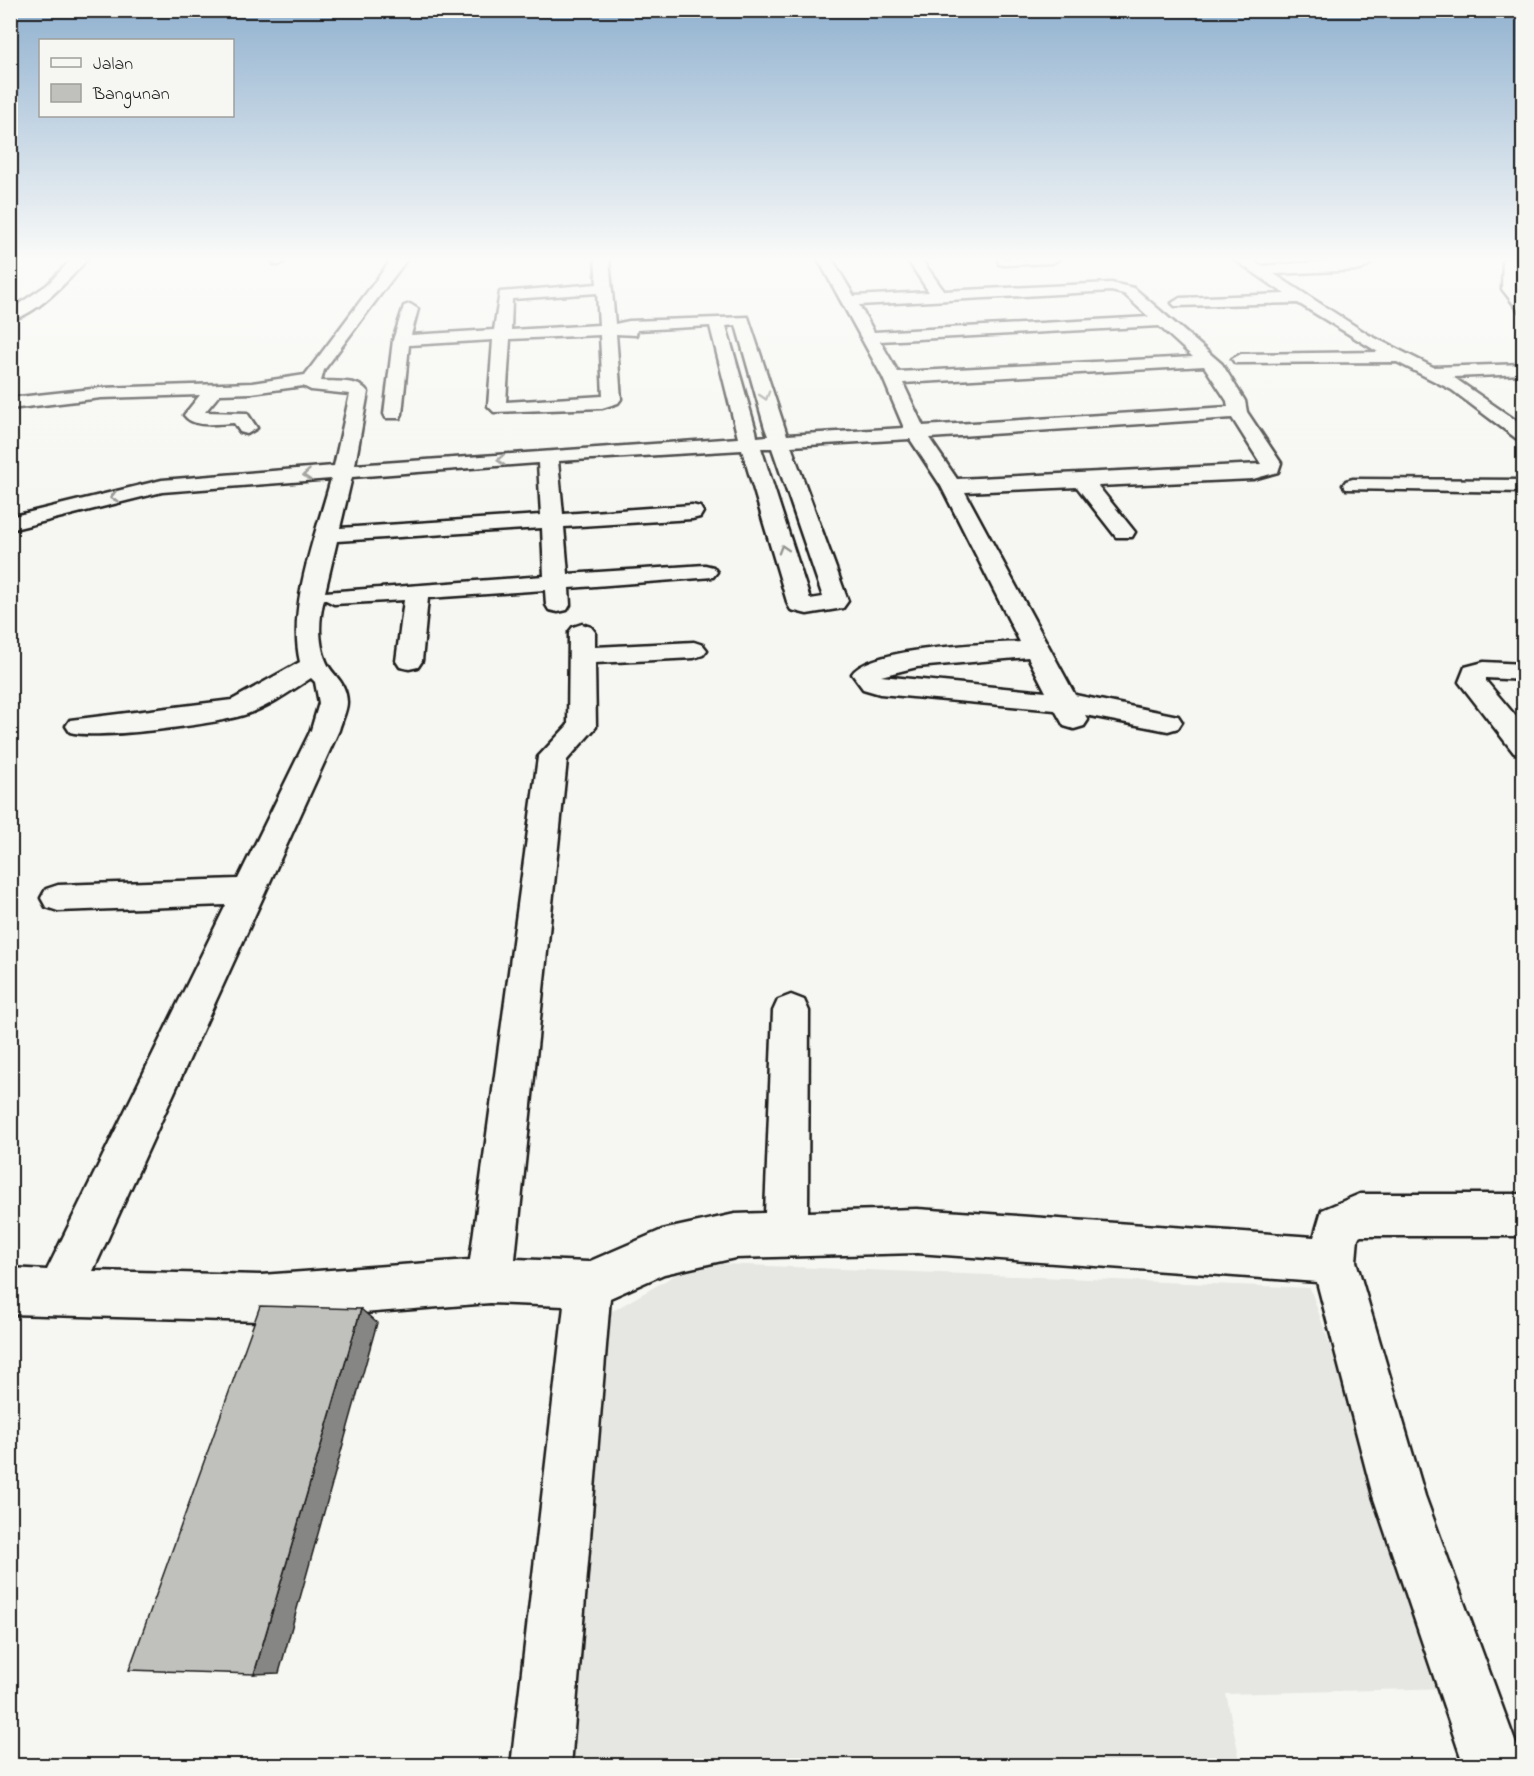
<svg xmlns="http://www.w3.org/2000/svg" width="1534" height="1776" font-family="'Indie Flower',sans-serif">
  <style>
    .built { fill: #e6e6e2 }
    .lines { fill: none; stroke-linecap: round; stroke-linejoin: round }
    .street-casing { stroke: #1c1c1c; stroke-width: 5 }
    .street { fill: #f6f6f2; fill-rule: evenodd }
    .shaded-wall { fill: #868684; stroke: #1c1c1c; stroke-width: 1.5 }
    .building { fill: #c0c0bd; stroke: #1c1c1c; stroke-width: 1.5 }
    .oneway { stroke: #949492 }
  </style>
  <rect width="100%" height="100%" fill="#f6f6f2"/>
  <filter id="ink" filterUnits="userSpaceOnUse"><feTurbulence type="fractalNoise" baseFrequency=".0167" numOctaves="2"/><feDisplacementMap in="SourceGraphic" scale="12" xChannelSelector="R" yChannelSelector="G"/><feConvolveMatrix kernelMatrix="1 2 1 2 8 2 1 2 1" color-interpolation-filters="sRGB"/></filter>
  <g filter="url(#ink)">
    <path class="built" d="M696 1263 1310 1288 1449 1688 1226 1694 1241 1765 560 1766 611 1312Z"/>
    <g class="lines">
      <g class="street-casing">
        <path id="street" d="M72 259H87C75 274 30 322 10 318V310L47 285Z
          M273 259H288L279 265 274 264Z
          M392 259H407L324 370 321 381C336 382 359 379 368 392L355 465 738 438 710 326 637 330 636 335 616 334 621 399 618 403 602 408 494 412 488 406 493 340 409 345 402 414 400 418H386L384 414 393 340 404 306 410 304 418 309 411 335 494 330 500 292 597 284 595 259H609L615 324 629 321 748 317 787 435 904 428 883 378 818 259H832L854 296 929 292 907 259H921L944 291 1111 283 1134 288 1222 364 1245 401 1247 412 1281 463 1278 472 1253 479 1098 486 1135 532 1132 537H1116L1077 487 965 492 1075 695 1178 716 1182 722 1178 728 1168 731 1085 715 1088 720 1084 726 1074 729 1064 726 1055 710 880 694 863 689 852 674C870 647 986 644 1020 642L941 486 910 439 791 446 848 601 843 608 807 614 791 610 788 605 742 450 558 461 563 514 692 505 700 507 703 512 700 517 692 519 564 527 568 574 705 565 713 567 717 572 713 577 569 588 570 605 567 610 558 612 549 610 546 605 545 590 428 598 422 661 418 667 409 669 400 667 396 661 404 600 334 604 324 599C319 619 318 642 326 661 332 676 346 680 347 702 347 711 341 722 339 730L93 1271 261 1275 470 1260 538 757 568 725 569 632 573 627 582 624 591 627 595 632V647L694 642 703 645 707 650 703 655 694 658 595 663 596 727 567 760 515 1259 588 1262 662 1230 735 1214 765 1213 773 1011 778 1000 791 995 804 1000 809 1011 808 1212 917 1209 1314 1237 1322 1210 1360 1194H1524V1236H1361L1358 1238 1356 1261 1425 1496 1524 1766H1464L1373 1496 1317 1282 917 1253 735 1258 664 1274 610 1298 571 1766H511L564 1306 490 1303 261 1321 10 1314V1268L47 1270 226 905 58 911 46 907 41 898 46 889 58 885 238 879 311 730 319 703 315 682 311 678C291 691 270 706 247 714 220 724 96 740 70 732L66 726 70 720 232 700 300 662C287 606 316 535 331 479L162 492 10 530V517L162 480 334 466 350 394 311 390 303 386 252 393 220 394 205 412 247 413 257 428 247 434 240 432 234 423C219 423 194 429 184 415L200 395 101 398 10 409V398L101 388 252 383 305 375ZM1111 291 1124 294 1149 317 874 332 859 305ZM597 293 599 325 511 330 512 299ZM736 325 765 428 768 436 757 437 756 431 726 326ZM1159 326 1193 357 898 372 880 341ZM600 335 603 396 506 402 510 339ZM1204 366 1227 401 1228 407 923 426 903 383ZM1232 418 1261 464 957 479 929 438ZM761 448H772L823 597 810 599ZM538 463 541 515 340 528 352 477ZM542 528 544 576 325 592 337 541ZM1028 657 1046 692 881 676 917 667Z
          M998 259H1059L1052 263 1004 265 999 264Z
          M1234 259H1251L1261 266 1366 259 1370 264 1361 270 1274 274 1369 335 1433 367 1524 364V374L1453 377 1524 426V441L1517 439 1452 390 1397 362 1235 363 1232 359 1241 354 1378 352 1298 303 1175 306 1172 303 1180 298 1285 294Z
          M1503 259H1517L1516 289 1524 297V313L1519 311 1502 289Z
          M1353 479 1524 480V492L1346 489 1343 485 1346 481Z
          M1484 662 1524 664V680L1486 678V681L1524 726V755L1514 753 1459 682 1465 667Z"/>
      </g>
      <use href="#street" class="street"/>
    </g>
    <path class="shaded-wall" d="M361 1309 377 1323 279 1673 254 1674Z"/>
    <path class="building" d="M260 1306 361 1309 254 1674 129 1670Z"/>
    <defs><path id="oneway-chevron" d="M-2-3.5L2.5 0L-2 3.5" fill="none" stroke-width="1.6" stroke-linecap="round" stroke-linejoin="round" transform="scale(1.5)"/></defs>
    <g class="oneway">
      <use href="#oneway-chevron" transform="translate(765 396) rotate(73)"/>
      <use href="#oneway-chevron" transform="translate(501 460) rotate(176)"/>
      <use href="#oneway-chevron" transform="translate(307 475) rotate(176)"/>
      <use href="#oneway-chevron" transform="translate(114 497) rotate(165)"/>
      <use href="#oneway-chevron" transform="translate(783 549) rotate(-107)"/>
    </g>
  </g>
  <linearGradient id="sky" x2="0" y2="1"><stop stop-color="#90b1cf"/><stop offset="0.51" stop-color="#fbfbf9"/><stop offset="1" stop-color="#fbfbf9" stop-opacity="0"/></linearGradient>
  <rect width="1534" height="508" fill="url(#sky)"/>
  <rect width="1534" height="1776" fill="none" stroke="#f6f6f2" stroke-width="36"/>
  <rect x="18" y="18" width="1498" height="1740" fill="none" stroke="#1c1c1c" stroke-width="2" filter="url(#ink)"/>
  <rect x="39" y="39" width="195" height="78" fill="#f6f6f2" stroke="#9f9f9c" stroke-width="1.5"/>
  <rect x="51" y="58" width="30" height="9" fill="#f6f6f2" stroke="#9f9f9c" stroke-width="1.5"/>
  <text x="93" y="69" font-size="18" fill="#1c1c1c">Jalan</text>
  <rect x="51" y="84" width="30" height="18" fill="#c0c0bd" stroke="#9f9f9c" stroke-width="1.5"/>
  <text x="93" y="99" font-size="18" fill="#1c1c1c">Bangunan</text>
</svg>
